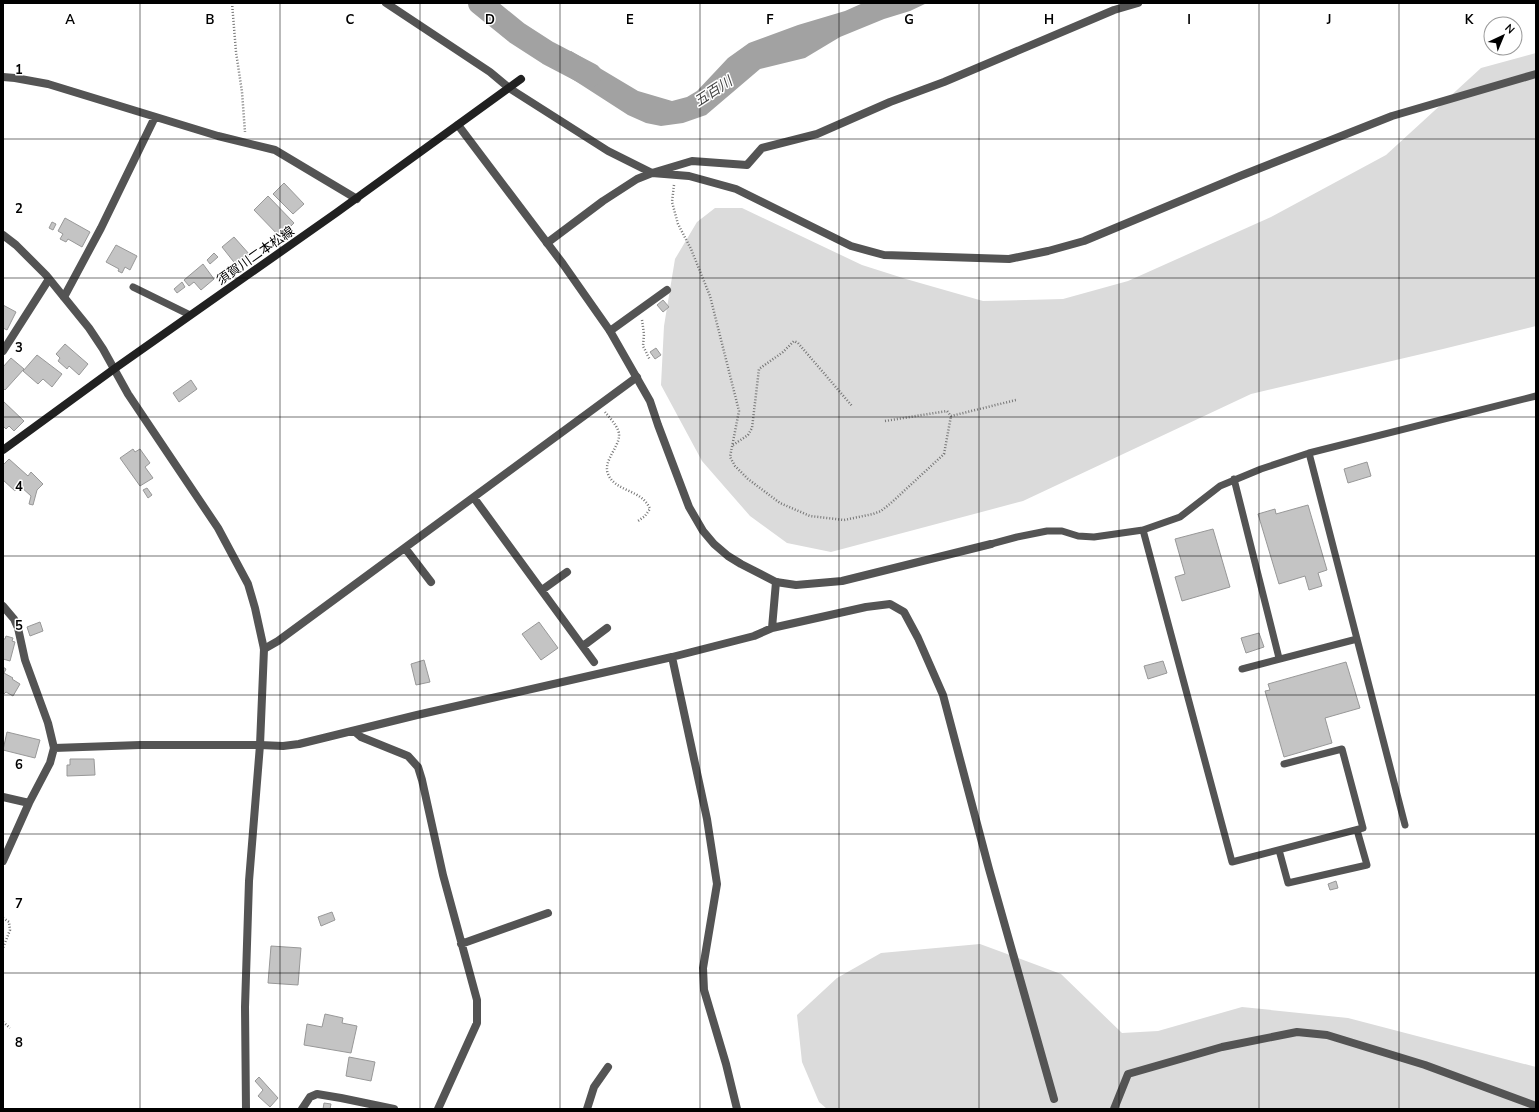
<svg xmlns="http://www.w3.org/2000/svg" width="1539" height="1112" font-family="'Nunito Sans','Noto Sans JP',sans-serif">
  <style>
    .green { fill: #dbdbdb }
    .water { fill: #a2a2a2 }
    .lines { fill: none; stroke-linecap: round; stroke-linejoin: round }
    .river { stroke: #a2a2a2; stroke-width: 24 }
    .building { fill: #c4c4c4; stroke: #989898 }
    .path { stroke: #767676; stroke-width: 2.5; stroke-dasharray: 1 2; stroke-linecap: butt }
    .service { stroke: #545454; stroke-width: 7 }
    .minor { stroke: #545454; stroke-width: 8 }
    .tertiary { stroke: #545454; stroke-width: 8 }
    .secondary { stroke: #212121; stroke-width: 8 }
    .grid { fill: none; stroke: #000; stroke-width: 1; stroke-opacity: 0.55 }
    .labels { text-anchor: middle; stroke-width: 3; stroke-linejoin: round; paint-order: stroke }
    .street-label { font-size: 13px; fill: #000; stroke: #fff }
    .water-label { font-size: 14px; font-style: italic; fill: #434343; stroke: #fff }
    .grid-label { font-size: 13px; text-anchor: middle; font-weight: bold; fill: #000; stroke: #fff; stroke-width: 3; stroke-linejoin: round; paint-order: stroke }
  </style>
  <rect width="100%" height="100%" fill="#fff"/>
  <path class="green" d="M1536 53V326L1443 349 1251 394 1023 501 831 552 787 543 750 516 702 461 661 385 664 326 675 259 697 222 715 208H742L862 265 906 279 983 301 1063 299 1128 281 1271 217 1386 155 1481 68Z
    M980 944 1061 974 1122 1033 1158 1031 1242 1007 1348 1018 1536 1067V1109H827L819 1102 802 1062 797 1015 837 978 881 953Z"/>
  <path class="water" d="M863 3H927L910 11 884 19 840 37 805 58 760 69 706 115 683 123 661 126 646 123 628 115 552 66 571 51 638 91 672 101 687 97 697 91 728 58 749 43 798 25 845 11Z"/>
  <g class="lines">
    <path class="river" d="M480 3 517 33 548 53 590 75"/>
  </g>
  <path class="building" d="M284 183 304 204 293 214 273 194Z
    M268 196 294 223 280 237 254 210Z
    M65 218 90 232 82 247 68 239 66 242 60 239 63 234 58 231Z
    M52 222 56 224 53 230 49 228Z
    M234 237 250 255 237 266 222 247Z
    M116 245 137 256 130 270 125 267 122 273 118 271 119 269 106 262Z
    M214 253 218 257 210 264 207 260Z
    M203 264 214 279 201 290 194 282 189 286 184 280Z
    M182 282 185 287 177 293 174 289Z
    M663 300 669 307 663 312 657 305Z
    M3 305 16 312 7 330 3 328Z
    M65 344 88 364 79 375 69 366 67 369 58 361 60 358 56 354Z
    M656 348 661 355 655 359 650 352Z
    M37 355 62 374 52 387 43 379 38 384 23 371Z
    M11 358 24 369 5 390 3 388V367Z
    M191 380 197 389 179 402 173 393Z
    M3 401 24 421 14 431 9 426 6 429 3 426Z
    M133 449 135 452 140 449 150 463 145 467 153 478 140 486 120 458Z
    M9 459 28 476 31 472 43 484 37 490 33 505 29 504 31 496 20 486 15 491 3 480V465Z
    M1367 462 1371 476 1348 483 1344 469Z
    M147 488 152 495 148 498 143 490Z
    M1308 505 1327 570 1318 573 1322 586 1309 590 1305 576 1279 584 1258 514 1275 509 1276 514Z
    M1213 529 1230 587 1182 601 1175 577 1185 574 1175 539Z
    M40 622 43 631 30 636 27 627Z
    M539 622 558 648 541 660 522 634Z
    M1259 633 1264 647 1246 653 1241 638Z
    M6 636 13 638 12 641 15 642 10 661 3 659V639H5Z
    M424 660 430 682 416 685 411 664Z
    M1163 661 1167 673 1148 679 1144 666Z
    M1346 662 1360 708 1325 718 1332 743 1284 757 1265 691 1270 690 1268 684Z
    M3 667 6 669 4 673 13 678 12 679 20 684 13 696 6 692 3 695Z
    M7 732 40 740 35 758 3 750Z
    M70 759H94L95 775 67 776V765H70Z
    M1336 881 1338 888 1330 890 1328 884Z
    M332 912 335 920 321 926 318 917Z
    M271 946 301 948 298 985 268 983Z
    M325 1014 343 1018 342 1023 357 1026 351 1053 304 1045 307 1024 322 1027Z
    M349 1057 375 1062 371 1081 346 1076Z
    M259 1077 278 1098 270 1107 258 1096 263 1090 255 1081Z
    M324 1103 331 1104 330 1109H323Z"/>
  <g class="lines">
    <path class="path" d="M232 3 236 52 242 92 245 132
      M674 185 672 202 678 224 691 249 710 296 739 411 730 457 735 466 748 479 780 503 810 516 844 520 873 514 881 511 891 503 944 454 951 416
      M642 320 644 334 643 346 650 360
      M605 412C609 417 615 423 618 430 624 444 602 459 608 474 615 492 642 489 650 509L645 516 638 521
      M885 421 947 411 951 416 1016 400
      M733 445 748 435 752 428 759 369 783 352 794 341 798 343 852 406
      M3 918 9 922 10 930 3 948
      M3 1022 10 1028"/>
    <path class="service" d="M133 287 190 315
      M1309 453 1405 825
      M1234 479 1279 658
      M1143 530 1232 862 1363 828 1342 749 1284 764
      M991 544 1017 537 1047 531H1062L1078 536 1094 537 1143 530 1180 517 1220 486 1261 469 1309 453 1536 396
      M1242 669 1357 639
      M1279 850 1288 883 1367 865 1357 830"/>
    <path class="minor" d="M386 3 490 72 509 88 608 151 652 173 692 161 747 165 762 148 817 134 890 102 944 82 1114 10 1138 3
      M3 77 15 78 48 84 218 136 275 150 357 199
      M547 243 603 201 637 179 652 173 689 176 736 189 851 246 884 255 1009 259 1048 251 1084 241 1240 176 1392 116 1536 74
      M64 297 101 228 155 117
      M610 331 667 290
      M3 351 49 279
      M474 498 594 662
      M405 548 431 582
      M542 590 567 572
      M3 606 14 619 18 628 25 660 48 723 54 748 50 763 29 803 3 861
      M772 628 776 582
      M583 646 607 628
      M264 649 278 641 637 377
      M672 657 707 819 717 884 703 968 704 990 726 1064 737 1109
      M354 731 361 737 408 756 418 767 422 780 443 875 477 1000V1023L438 1109
      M54 748 140 745H260L283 746 299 744 417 715 672 657 754 636 772 628 866 607 890 604 904 612 918 638 943 695 989 869 1054 1099
      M3 797 29 803
      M461 944 548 913
      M302 1109 310 1097 317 1094 341 1098 394 1109
      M587 1109 594 1087 608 1067
      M1114 1109 1128 1074 1222 1047 1297 1032 1327 1035 1425 1065 1536 1106"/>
    <path class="tertiary" d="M458 125 563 264 610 331 650 401 658 425 689 507 703 531 714 544 728 556 741 564 776 582 796 585 842 581 991 544
      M3 235 16 245 46 275 89 328 103 349 128 394 218 528 248 584 255 608 264 649 260 745 249 881 245 1007 246 1109"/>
    <path class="secondary" d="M3 450 114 369 336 213 521 79"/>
  </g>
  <path class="grid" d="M140 3V1109M280 3V1109M420 3V1109M560 3V1109M700 3V1109M839 3V1109M979 3V1109M1119 3V1109M1259 3V1109M1399 3V1109M3 139H1536M3 278H1536M3 417H1536M3 556H1536M3 695H1536M3 834H1536M3 973H1536"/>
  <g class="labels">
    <g class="street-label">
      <text transform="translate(255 255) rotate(-35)" y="5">須賀川二本松線</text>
    </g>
    <g class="water-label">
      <text transform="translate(713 91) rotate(-33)" y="5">五百川</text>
    </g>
  </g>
  <g class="grid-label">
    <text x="70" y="24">A</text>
    <text x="210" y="24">B</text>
    <text x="350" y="24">C</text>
    <text x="490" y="24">D</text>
    <text x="630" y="24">E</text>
    <text x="770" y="24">F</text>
    <text x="909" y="24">G</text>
    <text x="1049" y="24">H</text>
    <text x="1189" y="24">I</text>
    <text x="1329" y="24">J</text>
    <text x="1469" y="24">K</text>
    <text x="19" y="74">1</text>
    <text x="19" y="213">2</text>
    <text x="19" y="352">3</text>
    <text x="19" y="491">4</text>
    <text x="19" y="630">5</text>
    <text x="19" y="769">6</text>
    <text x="19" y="908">7</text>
    <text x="19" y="1047">8</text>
  </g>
  <rect width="1539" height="1112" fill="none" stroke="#000000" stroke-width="8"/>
  <g transform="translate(1503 36) rotate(44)"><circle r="19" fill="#ffffff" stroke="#999999"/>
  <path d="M0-3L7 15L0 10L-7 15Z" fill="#000000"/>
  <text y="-6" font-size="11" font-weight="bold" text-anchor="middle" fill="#000000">N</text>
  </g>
</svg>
